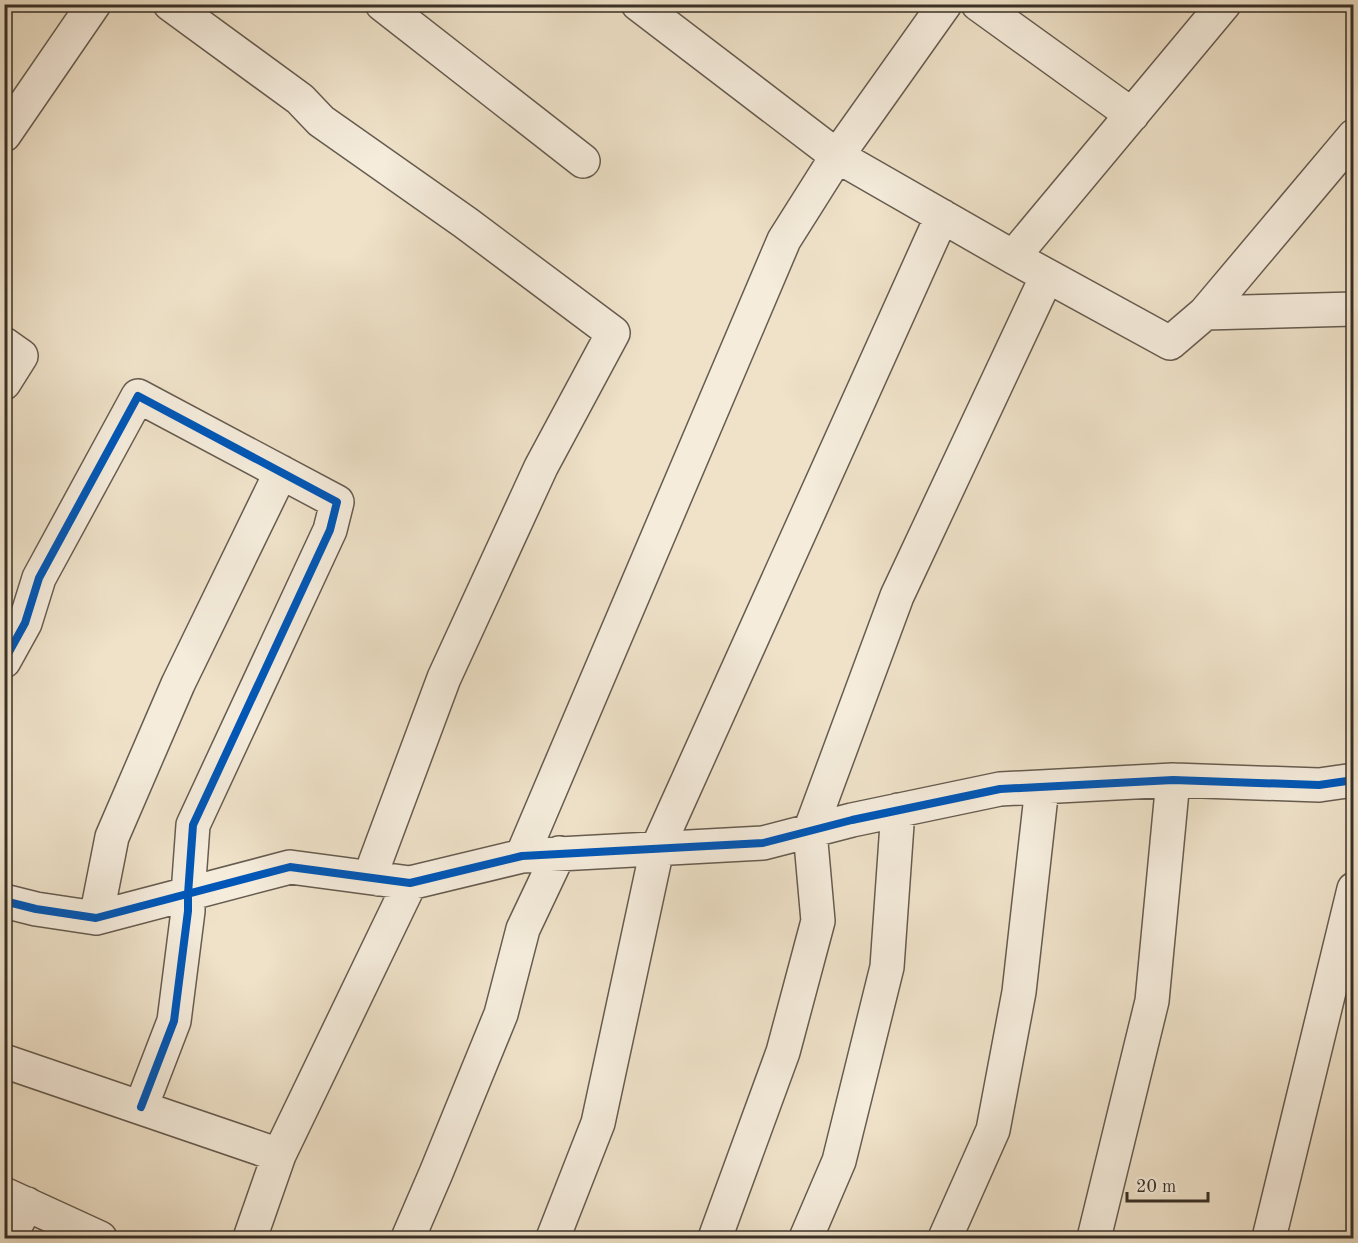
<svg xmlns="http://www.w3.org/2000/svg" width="1358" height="1243" font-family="'Old Standard TT',serif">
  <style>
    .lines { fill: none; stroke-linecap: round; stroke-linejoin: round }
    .minor-casing { stroke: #665c50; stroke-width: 36 }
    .minor { stroke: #f5ecdc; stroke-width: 33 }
    .cycleway-casing { stroke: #f5ecdc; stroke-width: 11 }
    .cycleway { stroke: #0057b8; stroke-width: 8 }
  </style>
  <rect width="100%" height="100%" fill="#efe2c9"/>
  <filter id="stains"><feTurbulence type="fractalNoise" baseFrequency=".00333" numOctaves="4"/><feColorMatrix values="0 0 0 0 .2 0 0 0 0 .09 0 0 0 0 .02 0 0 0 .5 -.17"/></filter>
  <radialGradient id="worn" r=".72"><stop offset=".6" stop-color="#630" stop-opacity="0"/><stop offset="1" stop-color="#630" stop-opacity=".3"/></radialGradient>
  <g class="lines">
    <g class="minor-casing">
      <path id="minor" d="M170 4 300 99 321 121 466 223 613 333 541 467 444 678 375 863 378 879
        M382 4 583 161
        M945 4 837 156 1013 257
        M978 4 1132 115
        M1224 4 1013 257 1170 343 1205 313 1354 309
        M4 135 94 4
        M1205 313 1354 136
        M4 344 21 356 4 383
        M4 661 25 623 39 578 138 396 337 502 330 530 193 825 188 894V911L174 1021 141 1107
        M522 856 784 240 837 156 638 4
        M4 901 36 909 96 918 290 867 410 883 522 856 763 843 852 820 1000 789 1173 780 1319 785 1354 780
        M96 918 112 837 178 684 281 472
        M4 1061 279 1155 250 1238
        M279 1155 410 883
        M4 1194 100 1238
        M9 1238 27 1204
        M408 1238 436 1173 501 1014 523 929 559 853
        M553 1238 598 1123 657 849 942 216
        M715 1238 783 1052 818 921 810 831 897 596 1047 276
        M806 1238 839 1161 887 967 898 810
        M945 1238 993 1130 1019 992 1042 787
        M1094 1238 1152 1001 1173 780
        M1269 1238 1354 889"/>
    </g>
    <use href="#minor" class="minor"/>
    <g class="cycleway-casing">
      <path id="cycleway" d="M4 661 25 623 39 578 138 396 337 502 330 530 193 825 188 894V911L174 1021 141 1107
        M4 901 36 909 96 918 290 867 410 883 522 856 763 843 852 820 1000 789 1173 780 1319 785 1354 780"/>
    </g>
    <use href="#cycleway" class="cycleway"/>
  </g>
  <rect width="1358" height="1243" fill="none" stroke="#efe2c9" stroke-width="24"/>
  <rect x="6" y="6" width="1346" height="1231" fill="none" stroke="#393027" stroke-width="3"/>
  <rect x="12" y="12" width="1334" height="1219" fill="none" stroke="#393027" stroke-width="1.5"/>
  <path d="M1127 1192v9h81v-9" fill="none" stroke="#393027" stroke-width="3"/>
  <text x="1136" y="1192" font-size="18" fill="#393027" stroke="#f5ecdc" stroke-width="4.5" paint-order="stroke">20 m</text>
  <rect width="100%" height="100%" filter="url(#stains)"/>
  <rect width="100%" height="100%" fill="url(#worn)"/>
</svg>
